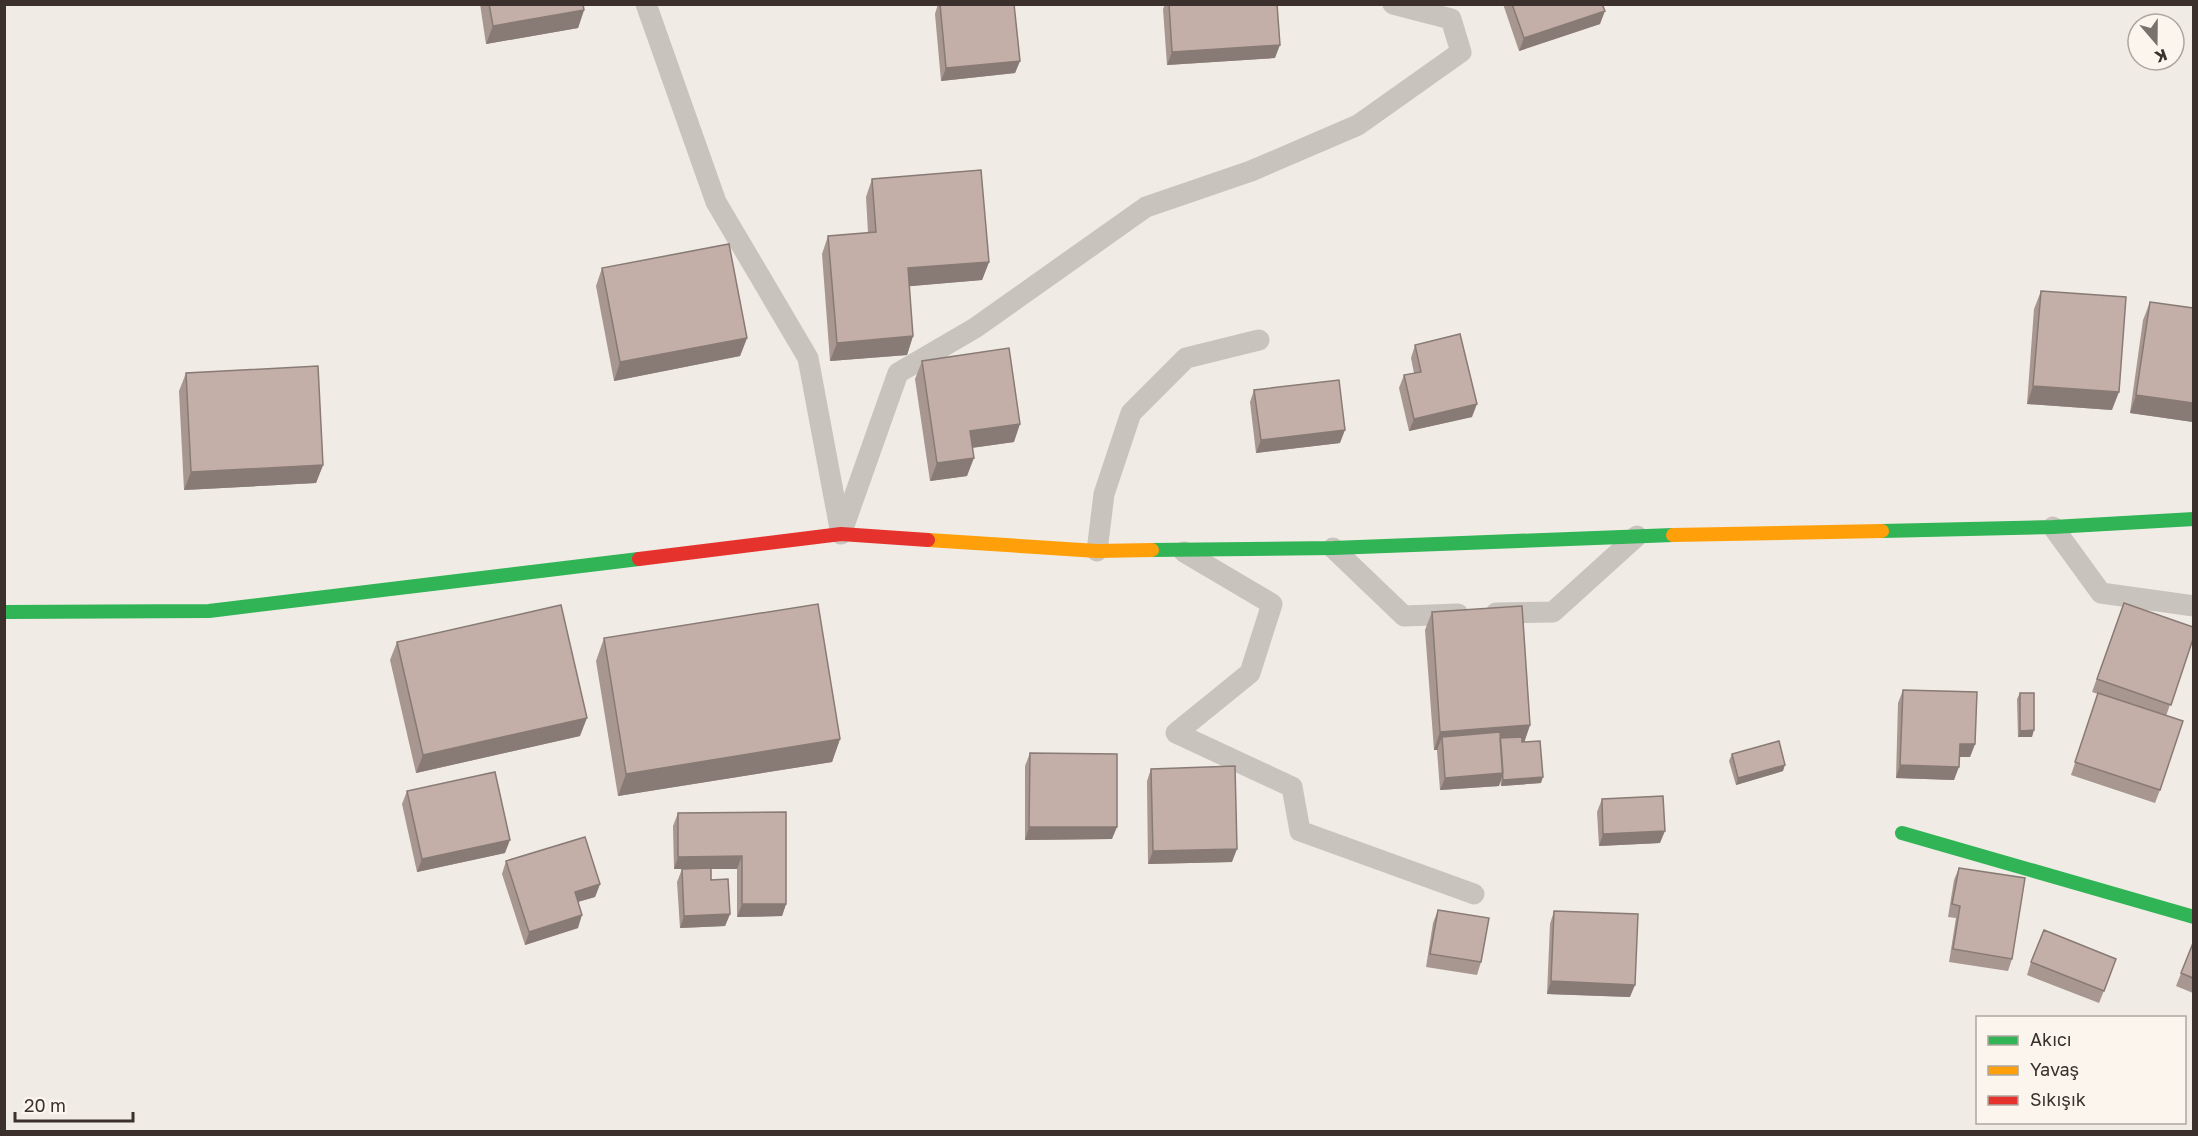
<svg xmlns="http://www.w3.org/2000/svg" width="2198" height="1136" font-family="'Golos Text',sans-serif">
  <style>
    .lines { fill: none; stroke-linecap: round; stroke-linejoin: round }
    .lane { stroke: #c9c3be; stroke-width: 21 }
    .fast { stroke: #30b455; stroke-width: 14 }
    .slow { stroke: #ff9f0a; stroke-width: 14 }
    .jam { stroke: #e5322d; stroke-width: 14 }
    .wall { fill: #a89690 }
    .shaded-wall { fill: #887a75 }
    .building { fill: #c3afa7; stroke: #887a75; stroke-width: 1.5 }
  </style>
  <rect width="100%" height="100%" fill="#f0ebe5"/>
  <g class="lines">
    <path class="lane" d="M646 4 716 202 808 358 841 534
      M2053 527 2101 593 2194 606
      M841 534 898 373 975 328 1146 207 1251 171 1358 125 1461 52 1451 19 1393 4
      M1333 548 1404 616 1458 614
      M1097 551 1104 494 1131 413 1186 358 1259 340
      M1184 552 1272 604 1250 673 1176 733 1292 787 1300 831 1474 894
      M1496 613 1553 612 1637 536"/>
    <path class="fast" d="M1882 531 2053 527 2194 519
      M1152 550 1333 548 1673 535
      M4 612 209 611 639 559
      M1902 833 2194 917"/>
    <path class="slow" d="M1673 535 1882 531
      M928 540 1097 551 1152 550"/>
    <path class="jam" d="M639 559 841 534 928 540"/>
  </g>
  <path class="wall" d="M480 4H583L584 10 578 28 486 44Z
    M938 4H1014L1020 61 1015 73 941 81 935 14Z
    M1165 4H1277L1275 58 1167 65 1163 9Z
    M1503 4H1602L1600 24 1519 51Z
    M872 179 989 262 982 280 909 286 913 336 907 355 830 361 822 254 828 236 868 233 866 197Z
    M602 268 747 338 740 356 614 381 596 286Z
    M2041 291 2112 410 2027 404 2034 309Z
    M2150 302 2193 308V422L2130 413 2143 320Z
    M1415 345 1472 417 1409 431 1399 388 1404 375 1414 373 1411 358Z
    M922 361 1014 442 972 448 967 476 930 481 915 379Z
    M186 373 323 465 316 483 184 490 179 391Z
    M1254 390 1340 443 1256 453 1250 402Z
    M2124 603 2193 639 2166 716 2160 790 2155 803 2071 775 2098 694 2092 692Z
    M1432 612 1530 725 1524 742 1541 783 1501 786 1500 780 1499 786 1440 790 1437 750H1434L1425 630Z
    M604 638 840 739 832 762 618 796 596 661Z
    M397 642 580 736 416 773 390 660Z
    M1903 690 1975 744 1970 757H1959L1954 780 1896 778 1898 703Z
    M2020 693 2032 737H2018L2017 699Z
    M1030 753 1112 839 1025 840V766Z
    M1732 754 1783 771 1736 785 1729 761Z
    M1151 769 1232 862 1148 864 1147 781Z
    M407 791 505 853 417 872 402 804Z
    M1602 799 1660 843 1599 846 1597 812Z
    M786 812V904L782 916 737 917V869H711V880L730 914 725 926 680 928 677 882 682 869H685H674L673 826 678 813Z
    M506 861 600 884 595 897 578 902V928L525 945 502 874Z
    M1959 868 2012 959 2008 971 1949 962 1956 918 1948 917 1954 880Z
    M1438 910 1481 962 1477 975 1426 967 1433 923Z
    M1554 911 1630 997 1547 994 1550 924Z
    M2193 943V993L2176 986Z
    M2031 962 2112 971 2099 1003 2027 975Z"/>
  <path class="shaded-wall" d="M584 10 578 28 486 44 493 26Z
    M1605 11 1600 24 1519 51 1524 38Z
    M1280 45 1275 58 1167 65 1172 52Z
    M1020 61 1015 73 941 81 946 68Z
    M989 262 982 280 901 287 908 268Z
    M913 336 907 355 830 361 837 343Z
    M747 338 740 356 614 381 620 362Z
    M2033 386 2119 392 2112 410 2027 404Z
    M2136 395 2193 403V422L2130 413Z
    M1477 404 1472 417 1409 431 1414 419Z
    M1020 424 1014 442 963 449 970 431Z
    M1345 430 1340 443 1256 453 1261 440Z
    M974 458 967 476 930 481 937 463Z
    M323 465 316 483 184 490 191 472Z
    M587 718 580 736 416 773 423 755Z
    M1530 725 1524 743 1442 737 1437 750H1434L1440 732Z
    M2034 730 2032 737H2018L2020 731Z
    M840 739 832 762 618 796 626 774Z
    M1960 744H1975L1970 757H1955Z
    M1785 765 1783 771 1736 785 1738 778Z
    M1900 765 1959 767 1954 780 1896 778Z
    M1503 773 1499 786 1440 790 1445 778Z
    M1543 777 1541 783 1501 786 1503 780Z
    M1029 827H1117L1112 839 1025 840Z
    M1665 831 1660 843 1599 846 1603 834Z
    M510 840 505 853 417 872 422 859Z
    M1237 849 1232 862 1148 864 1153 851Z
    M742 856 737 869H674L678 857Z
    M600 884 595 897 570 904 575 892Z
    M742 904H786L782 916 737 917Z
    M730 914 725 926 680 928 684 916Z
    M582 915 578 928 525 945 529 932Z
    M1551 981 1635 985 1630 997 1547 994Z"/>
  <path class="building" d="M489 4H583L584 10 493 26Z
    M940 4H1014L1020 61 946 68Z
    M1169 4H1277L1280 45 1172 52Z
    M1512 4H1602L1605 11 1524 38Z
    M981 170 989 262 908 268 913 336 837 343 828 236 876 232 872 179Z
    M729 244 747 338 620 362 602 268Z
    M2041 291 2126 297 2119 392 2033 386Z
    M2150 302 2193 308V403L2136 395Z
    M1460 334 1477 404 1414 419 1404 375 1421 372 1415 345Z
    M1009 348 1020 424 970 431 974 458 937 463 922 361Z
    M318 366 323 465 191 472 186 373Z
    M1339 380 1345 430 1261 440 1254 390Z
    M2124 603 2193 627V639L2171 705 2097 679Z
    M818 604 840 739 626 774 604 638Z
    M561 605 587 718 423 755 397 642Z
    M1522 606 1530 725 1440 732 1432 612Z
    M1903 690 1977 692 1975 744H1960L1959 767 1900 765Z
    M2020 693H2034V730L2020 731Z
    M2098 693 2183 721 2160 790 2075 762Z
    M1500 732 1503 773 1445 778 1442 737Z
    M1522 737V742L1540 741 1543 777 1503 780 1500 738Z
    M1779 741 1785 765 1738 778 1732 754Z
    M1030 753 1117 754V827H1029Z
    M1235 766 1237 849 1153 851 1151 769Z
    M495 772 510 840 422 859 407 791Z
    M1663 796 1665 831 1603 834 1602 799Z
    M786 812V904H742V856L678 857V813Z
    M585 837 600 884 575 892 582 915 529 932 506 861Z
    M711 868V880L728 879 730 914 684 916 682 869Z
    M1959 868 2025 878 2012 959 1953 949 1960 906 1952 904Z
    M1438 910 1489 918 1481 962 1430 954Z
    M1554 911 1638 914 1635 985 1551 981Z
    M2044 930 2116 959 2104 991 2031 962Z
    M2193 943V978L2181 973Z"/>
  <rect width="2198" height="1136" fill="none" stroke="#3b302b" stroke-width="12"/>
  <rect x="1976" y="1016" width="210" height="108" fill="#fbf5ee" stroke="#aea6a0" stroke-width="1.5"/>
  <rect x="1988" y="1036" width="30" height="9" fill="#30b455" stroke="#aea6a0" stroke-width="1.5"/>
  <text x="2030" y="1046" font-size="18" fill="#3b302b">Akıcı</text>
  <rect x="1988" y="1066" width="30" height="9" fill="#ff9f0a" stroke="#aea6a0" stroke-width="1.5"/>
  <text x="2030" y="1076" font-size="18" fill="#3b302b">Yavaş</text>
  <rect x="1988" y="1096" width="30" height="9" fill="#e5322d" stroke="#aea6a0" stroke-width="1.5"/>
  <text x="2030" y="1106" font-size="18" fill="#3b302b">Sıkışık</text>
  <g transform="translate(2156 42) rotate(160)"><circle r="28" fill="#fbf5ee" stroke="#aea6a0" stroke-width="1.5"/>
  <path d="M0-4.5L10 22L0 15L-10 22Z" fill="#7a716c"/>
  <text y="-9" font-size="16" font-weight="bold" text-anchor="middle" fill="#3b302b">K</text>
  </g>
  <path d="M15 1112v9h118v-9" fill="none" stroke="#3b302b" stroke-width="3"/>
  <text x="24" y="1112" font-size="18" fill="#3b302b" stroke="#fbf5ee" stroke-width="4.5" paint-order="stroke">20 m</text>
</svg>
